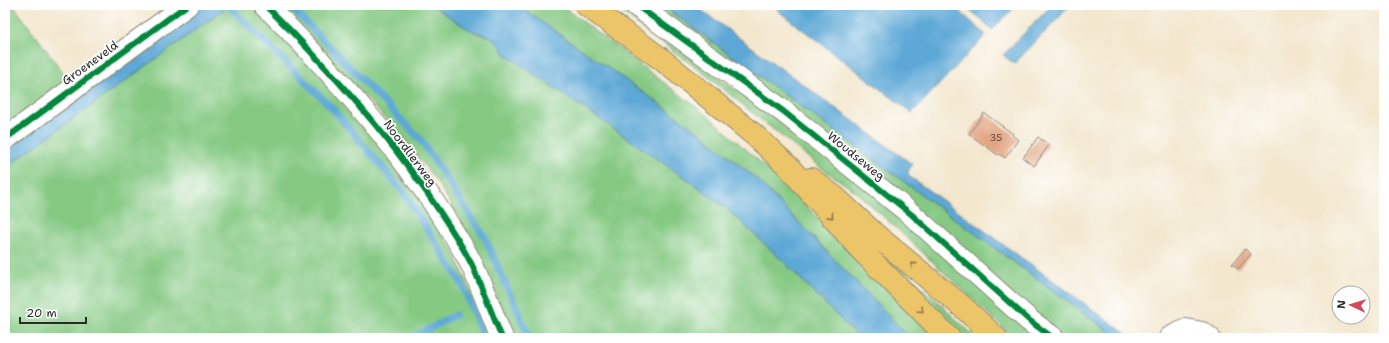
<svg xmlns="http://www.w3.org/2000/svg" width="1389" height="343" font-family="'Shantell Sans',sans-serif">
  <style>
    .green { fill: #85c983; stroke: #587a57 }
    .water { fill: #5da8d6; stroke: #446a80 }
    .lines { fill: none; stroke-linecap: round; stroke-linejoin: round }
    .stream { stroke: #5da8d6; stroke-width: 7 }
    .building { fill: #e2a684 }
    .minor-casing { stroke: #8f897c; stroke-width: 24 }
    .major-casing { stroke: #8f897c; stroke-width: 24 }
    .minor { stroke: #fff; stroke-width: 22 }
    .major { stroke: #edc569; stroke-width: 22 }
    .cycleway-casing { stroke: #fff; stroke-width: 8 }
    .cycleway { stroke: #00873e; stroke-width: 6 }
    .oneway { stroke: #8c784a }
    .labels { text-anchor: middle; stroke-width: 3.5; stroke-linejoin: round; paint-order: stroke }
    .number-label { font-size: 10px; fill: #594a41 }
    .street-label { font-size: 12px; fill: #2b2b2b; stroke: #fff }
  </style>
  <rect width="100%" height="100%" fill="#fff"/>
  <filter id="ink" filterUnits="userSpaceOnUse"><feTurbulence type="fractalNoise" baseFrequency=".025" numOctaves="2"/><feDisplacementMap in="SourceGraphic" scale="8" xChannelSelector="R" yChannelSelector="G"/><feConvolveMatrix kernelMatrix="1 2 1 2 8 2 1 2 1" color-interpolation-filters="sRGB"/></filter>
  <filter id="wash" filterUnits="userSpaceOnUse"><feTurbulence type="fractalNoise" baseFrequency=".012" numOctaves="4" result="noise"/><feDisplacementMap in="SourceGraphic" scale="16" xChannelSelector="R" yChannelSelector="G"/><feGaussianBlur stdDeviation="0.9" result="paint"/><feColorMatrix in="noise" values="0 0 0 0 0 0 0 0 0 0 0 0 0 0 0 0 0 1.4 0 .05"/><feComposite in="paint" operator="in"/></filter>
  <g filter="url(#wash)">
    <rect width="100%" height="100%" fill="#f3e7ce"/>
    <path class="green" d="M5 5H13L71 83 5 131Z
      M230 5H257L383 142 453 250 491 338H5V168Z
      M271 5H432L476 33 491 37 501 47 503 51 694 184 726 208 782 260 859 338H513C490 285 470 229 436 181 390 116 328 60 271 5Z
      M517 5H561L707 115 786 185 936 338H910L759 181 702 134Z
      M611 5H617L821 151 871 190 1036 338H1014L905 236 855 191 820 167 703 73Z
      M644 5H662L1118 338H1064Z
      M893 260 976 338H957L887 266Z"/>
    <path class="water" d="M205 5H230L5 168V148Z
      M432 5H517L610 69 702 134 759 181 910 338H859L782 260 726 208 694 184 505 54 501 47 491 37 468 29Z
      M662 5H694L912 164 908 172 909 176 1132 338H1118Z
      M780 5H953L986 35 912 113 777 10Z
      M965 5H1017L992 30Z
      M1052 5H1071L1014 64 1003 55Z"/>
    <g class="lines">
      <path class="stream" d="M225 5 231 8 333 109 404 193 462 284 484 338
        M289 5 421 140 485 238 530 338
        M412 338 455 315"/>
    </g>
    <g id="blocks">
      <path class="building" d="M984 113 1013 134 1012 135 1018 140 1005 158 999 154 998 155 969 134Z
        M1038 137 1049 145 1034 166 1023 158Z
        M1245 249 1251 254 1238 269 1232 264Z"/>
    </g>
  </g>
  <g filter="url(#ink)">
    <use href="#blocks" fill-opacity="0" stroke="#8f897c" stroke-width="1"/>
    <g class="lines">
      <g class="minor-casing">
        <path id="minor" d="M265 5C324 63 380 125 427 193 443 216 459 240 472 265 483 289 492 314 502 338
          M636 5 783 111 911 214 1030 321 1053 338
          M5 139 187 5
          M1170 338 1186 330 1202 333 1209 338"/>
      </g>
      <g class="major-casing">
        <path id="major" d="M586 5 660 58 752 133 787 165 862 251 949 338
          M811 179 836 198 877 236 964 308 996 338"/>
      </g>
      <use href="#minor" class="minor"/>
      <use href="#major" class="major"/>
      <g class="cycleway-casing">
        <path id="cycleway" d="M265 5C324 63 380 125 427 193 443 216 459 240 472 265 483 289 492 314 502 338
          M636 5 783 111 911 214 1030 321 1053 338
          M5 139 187 5"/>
      </g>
      <use href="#cycleway" class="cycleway"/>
    </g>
    <defs><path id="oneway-chevron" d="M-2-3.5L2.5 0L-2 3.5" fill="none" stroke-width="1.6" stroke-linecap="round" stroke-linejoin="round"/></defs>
    <g class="oneway">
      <use href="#oneway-chevron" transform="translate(831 216) rotate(48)"/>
      <use href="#oneway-chevron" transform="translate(913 265) rotate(-140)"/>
      <use href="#oneway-chevron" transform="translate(921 310) rotate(45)"/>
    </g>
  </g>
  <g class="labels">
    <g class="number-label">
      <text x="996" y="141">35</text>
    </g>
    <g class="street-label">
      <text transform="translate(90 63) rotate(-36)" y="4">Groeneveld</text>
      <text transform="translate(410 153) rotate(53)" y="4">Noordlierweg</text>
      <text transform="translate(856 156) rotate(39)" y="4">Woudseweg</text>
    </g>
  </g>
  <rect width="1389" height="343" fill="none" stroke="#fff" stroke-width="20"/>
  <g transform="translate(1351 305) rotate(274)"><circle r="19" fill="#ffffff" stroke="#aaaaaa"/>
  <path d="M0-3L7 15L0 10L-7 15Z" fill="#d1495b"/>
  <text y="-6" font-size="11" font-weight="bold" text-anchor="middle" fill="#2b2b2b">N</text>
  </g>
  <path d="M20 317v6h66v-6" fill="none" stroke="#2b2b2b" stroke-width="2"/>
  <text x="26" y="317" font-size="12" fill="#2b2b2b" stroke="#ffffff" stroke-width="3" paint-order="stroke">20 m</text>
</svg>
